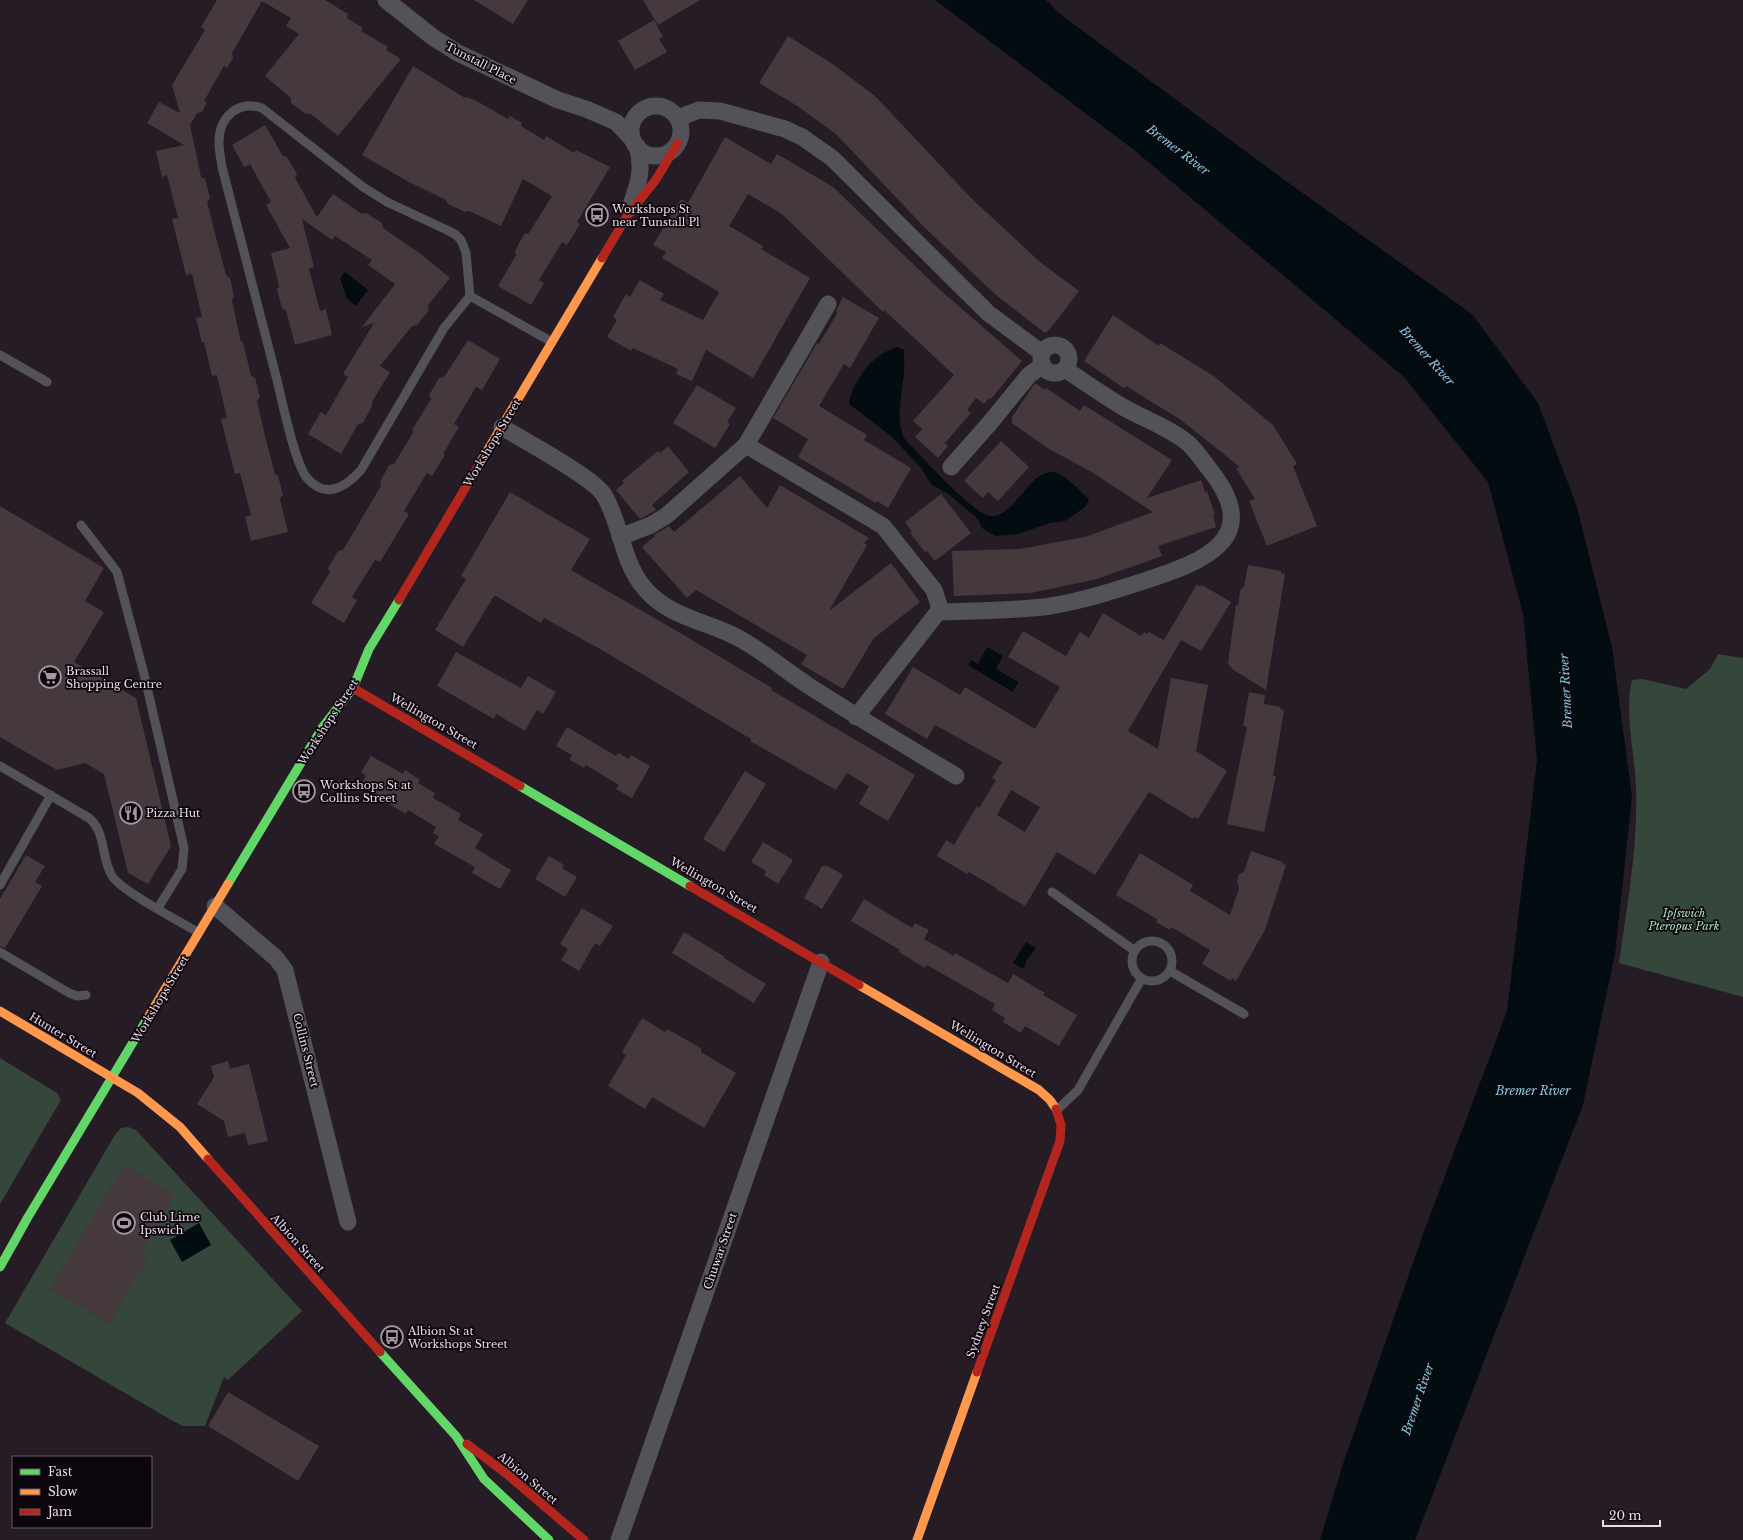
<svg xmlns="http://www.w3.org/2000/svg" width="1743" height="1540" font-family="'Libre Baskerville',serif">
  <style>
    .green { fill: #35463b }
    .water { fill: #030c11 }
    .building { fill: #45393d; fill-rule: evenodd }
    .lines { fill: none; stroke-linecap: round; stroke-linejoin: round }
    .lane { stroke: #535258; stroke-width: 9 }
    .street { stroke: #535258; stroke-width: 17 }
    .fast { stroke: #63d668; stroke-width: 9 }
    .slow { stroke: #ff974d; stroke-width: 9 }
    .jam { stroke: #b3261e; stroke-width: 9 }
    .labels { text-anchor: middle; stroke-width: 3.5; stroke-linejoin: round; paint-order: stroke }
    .street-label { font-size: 11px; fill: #e8dae7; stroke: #0e060e }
    .poi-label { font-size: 11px; fill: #e8dae7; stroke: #0e060e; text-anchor: start }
    .park-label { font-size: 11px; font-style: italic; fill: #a6e1bb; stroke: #0e060e }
    .water-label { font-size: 12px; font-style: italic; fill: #80cde0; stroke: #0e060e }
  </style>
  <rect width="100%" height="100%" fill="#261c26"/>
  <path class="green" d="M1718 654 1743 658V997L1619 963C1627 906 1638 847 1636 789 1635 753 1624 715 1632 680L1643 679 1686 689 1710 669Z
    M0 1058 57 1093 61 1100 0 1204Z
    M128 1127 136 1130 302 1311 228 1380 224 1377 205 1426H183L173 1421 5 1323 116 1133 121 1128Z"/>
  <path class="water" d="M935 0H1046L1060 14 1279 176 1472 314 1538 403 1577 507 1612 647 1632 797 1615 954 1583 1105 1415 1540H1320L1343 1464 1422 1237 1507 1011 1537 760 1523 614 1488 482 1404 377 1134 150Z
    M345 272 368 290 356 306 347 299 340 278Z
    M898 347 904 350C904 361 905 372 903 382 901 401 896 420 904 438 918 453 973 514 990 516 1014 519 1029 470 1053 472 1063 473 1079 490 1087 497L1089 501 1085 507 1065 521 1050 523 1018 534 996 536 988 532 982 528 978 519 947 493 932 485 921 468 891 436 849 404C852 381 874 352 898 347Z
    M987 647 1003 656 996 669 1018 682 1013 692 968 665 971 660 978 664Z
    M1026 942 1036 948 1025 963 1026 964 1023 969 1013 963Z
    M199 1223 211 1245 182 1262 170 1240Z"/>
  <path class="building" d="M217 0H325L348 14 347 18 363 28 361 31 388 47 386 50 401 59 338 136 311 114H306L291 103V98L265 76 299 34 286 26 291 18 262 1 232 53 233 58 227 68 224 66 204 101 207 102 202 112 197 113 190 125 201 177 205 179 210 198 207 202 217 241 226 275 230 278 234 296 232 301 241 342H243L251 376 255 378 260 397 257 401 266 440 275 474 278 476 283 495 280 499 288 532 251 541 245 517 251 515 240 473 235 474 227 443 221 419 227 418 217 375 212 376 204 342 202 343 196 318 202 317 192 274 186 275 172 219 178 218 167 175 162 177 156 151 184 145 147 123 159 102 180 113 172 85 205 30 201 27Z
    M474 0H528L513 24Z
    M643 0H700L658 25Z
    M654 20 663 37 659 39 667 52 635 70 618 41Z
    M788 36 834 65 875 96 971 198 1040 262 1079 291 1050 329 1045 333 996 295 924 227 837 135 799 107 759 83Z
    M413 66 465 98 466 97 475 100 508 119 510 116 522 123 521 126 544 140 546 136 574 153 576 150 610 167 577 222 580 224 567 245 562 242 539 280 544 283 531 305 498 286 516 255 515 251 524 234 529 233 552 196 523 179 501 226 469 211 465 212 448 204 446 200 407 181 362 155Z
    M265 125 283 156 287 157 297 174 295 178 317 217 333 194 362 214 366 213 382 223 383 228 421 254 450 278 428 305 429 310 417 325 412 326 380 366 390 372 372 402V406L363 423 358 424 341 454 308 434 321 412 326 415 348 377 343 374 374 323 362 327 395 284 368 265 372 260 335 236 332 240 302 219 314 267 309 269 320 311 326 309 332 335 295 345 286 310 282 308 277 290 279 286 271 253 290 248 266 205 271 202 250 164 244 167 232 145Z
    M725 137 771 164 777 154 833 187 939 289 1022 361 991 399 989 398 984 404 976 398 967 410 971 413 945 443 948 446 938 458 915 437 922 429 913 421 954 375 884 310 883 312 782 214 748 194 729 226 763 246 761 249 810 278 753 378 706 350 692 381 676 374 678 369 633 348 631 351 607 337 617 320 613 317 626 294 630 297 640 280 664 294 660 300 703 320 719 292 662 258 666 252 653 245 681 199 688 203Z
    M843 297 879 318 850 368 844 364 819 406 867 435 864 440 911 468 888 508 877 501 876 503 798 457 808 439 773 418 817 343 819 344 838 312 836 311Z
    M1113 315 1159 346 1160 343 1215 377 1273 425 1297 464 1293 466 1317 526 1267 546 1249 501 1255 499 1236 468 1240 467 1181 420 1126 386 1124 388 1084 361Z
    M468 340 500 359 482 390 476 387 454 424 459 427 443 454 445 455 432 476 427 473 404 511 409 514 380 562 375 560 352 597 357 600 344 623 311 603 330 572 328 568 338 551 343 550 381 486 380 482 389 465 394 464 414 431 412 430 431 399 429 395 439 378 444 377Z
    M1035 383 1045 390 1046 388 1080 411 1084 405 1172 460 1147 498 1201 480 1205 492 1207 491 1215 515H1213L1216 527 1158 546 1162 556 1097 579 1031 593 954 596 952 551 1020 549 1085 537 1153 512 1090 471 1049 449 1012 423V417Z
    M697 385 736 408 727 422 730 424 715 448 673 423Z
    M1001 441 1029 467 998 501 988 492 983 498 964 481Z
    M668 446 689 472 652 505 656 510 640 519 616 490 624 483 622 481 658 451 660 453Z
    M740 476 767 508 780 485 869 538 864 543 867 545 829 611 891 563 920 602 874 638 843 689 801 664 807 655 696 590 687 598 642 547 655 536 654 535 669 526 674 532Z
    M510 492 590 539 571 570 677 631 772 688 771 690 915 775 888 821 859 804 869 786 847 773 836 790 750 741 751 739 600 649 544 618 541 623 496 596H494L463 647 435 630 466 579 461 576Z
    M941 494 971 533 935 561 927 551 925 552 910 533 912 532 905 522Z
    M0 506 104 568 85 601 104 612 74 662 136 698 171 846 148 884 128 873 104 774 85 763 57 770 0 737Z
    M1248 565 1281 571V573L1285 574 1266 690 1232 669 1228 663 1236 604 1238 606 1240 590 1244 587Z
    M1197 584 1200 587 1202 585 1231 602 1201 651 1181 640 1128 731 1158 749 1171 678 1208 685 1196 751 1227 771 1198 819 1194 817 1193 819 1149 792 1095 875 1057 852 1025 906 996 889V888L969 872 967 874 937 856 946 840 954 845 977 806 979 808 996 780 992 778 1002 762 935 725 927 739 885 714 913 667 960 695 965 687 1035 729 1060 687 1008 657 1023 631 1066 656 1080 632 1089 638 1103 613 1141 636 1144 632 1147 634 1149 632 1164 640ZM1011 790 1040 807 1025 832 997 815Z
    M456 652 521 688 528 676 556 692 543 714 537 710 525 731 496 714 494 719 437 686Z
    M1249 692 1265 695 1264 704 1281 707 1280 709 1284 710 1273 776H1276L1264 832 1227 824 1247 727 1243 726Z
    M567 727 616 756 618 753 629 759 631 755 650 766 632 798 616 789 619 785 586 765 584 768 570 760 572 755 556 746Z
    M371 756 403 774 405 770 420 780 418 783 435 793 433 798 461 814 458 820 483 834 475 848 511 870 500 889 472 873 475 867 434 844 439 836 433 833 436 827 408 810 406 814 369 792 360 785 366 776 361 772Z
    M745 771 766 784 724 852 703 839Z
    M763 842 793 860 778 884 764 875 766 871 751 862Z
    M1251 851 1283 862 1282 864 1286 865 1265 930 1236 981 1232 978 1231 981 1202 964 1210 950 1171 927 1170 930 1156 922 1157 919 1116 895 1140 853 1193 885 1190 891 1230 915 1239 888 1237 882 1239 874 1244 872Z
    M26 855 45 866 35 882 42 886 5 948 0 946V899Z
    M549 856 564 865 562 868 577 877 565 897 535 879Z
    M822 866H828L843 875 822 909 804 898Z
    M864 899 912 928 915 923 929 930 924 939 954 956 955 953 1008 983 1013 974 1045 993 1043 995 1077 1015 1059 1046 1025 1026 1021 1033 1003 1022 1005 1018 992 1010 995 1004 927 965 925 968 899 952 900 950 851 921Z
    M582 908 613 926 600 946 595 943 579 971 561 960 568 949 560 944Z
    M684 932 725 957 724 958 766 984 754 1003 672 953Z
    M642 1018 665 1032 667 1029 701 1048V1052L736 1073 704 1128 652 1097 645 1109 608 1086 626 1055 622 1052Z
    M228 1061 230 1069 249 1064 268 1141 248 1145 245 1133 228 1137 224 1121 197 1104 214 1077 211 1066Z
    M124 1165 175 1195 141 1252 149 1256 109 1324 50 1289Z
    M228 1392 319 1446 298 1481 208 1426Z"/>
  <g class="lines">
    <path class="lane" d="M470 296 444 328 361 470C346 487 326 500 307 478 295 464 282 401 277 380 259 309 241 238 222 167 221 159 219 151 219 142 219 117 238 100 262 108L363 187 387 202 449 231 456 235 461 240 466 253 470 296 552 342
      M0 355 47 382
      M81 525 117 572 144 674 184 848 182 869 158 908
      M0 766 89 818C106 832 101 858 112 876 121 891 181 922 199 933
      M0 885 51 795
      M1052 892 1135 951
      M1132 961a20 20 0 1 1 40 0a20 20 0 1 1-40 0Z
      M0 952 69 993 77 996 86 995
      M1170 971 1244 1014
      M1057 1110 1078 1090 1142 978"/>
    <path class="street" d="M386 0 434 38 458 53 558 100 586 109 616 122 633 140
      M631 131a25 25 0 1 1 50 0a25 25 0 1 1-50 0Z
      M678 118 699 110 720 111 785 129 802 137 832 158 988 313 1042 353
      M630 208C638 185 644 170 637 146
      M1041 359a14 14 0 1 1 28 0a14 14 0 1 1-28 0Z
      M502 427C523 440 593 477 604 495 624 529 621 569 653 597 679 620 713 623 742 640 765 653 786 671 809 686 857 717 906 746 956 776
      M746 445 883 526 934 590 939 605 938 612 856 717
      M951 467 989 424 1029 375 1043 365
      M620 537 651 525 666 516 746 445 828 304
      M938 612C976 611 1014 611 1050 606 1082 601 1113 591 1144 581 1203 562 1265 539 1210 470 1203 461 1197 452 1189 444 1170 428 1144 419 1123 407 1103 395 1084 382 1065 369
      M215 906 276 958 285 970 348 1222
      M619 1540 821 962"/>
    <path class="fast" d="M520 786 690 886
      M228 884 322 728 353 688 369 649 399 600
      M0 1267 28 1217 147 1019
      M380 1352 456 1436 484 1479 549 1540"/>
    <path class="slow" d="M480 463 602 258
      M859 985 1039 1090 1050 1100 1056 1109
      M0 1011 138 1093 180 1127 208 1159
      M147 1019 228 884
      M917 1540 977 1372"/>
    <path class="jam" d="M602 258 627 216 655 181 678 143
      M399 600 480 463
      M353 688 520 786
      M690 886 859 985
      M208 1159 380 1352
      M977 1372 1060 1141 1061 1125 1056 1109
      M467 1444 508 1475 584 1540"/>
  </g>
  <defs>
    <g id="bus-ring" transform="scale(1.15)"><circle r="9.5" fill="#0e060e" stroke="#a498a3" stroke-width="1.5"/><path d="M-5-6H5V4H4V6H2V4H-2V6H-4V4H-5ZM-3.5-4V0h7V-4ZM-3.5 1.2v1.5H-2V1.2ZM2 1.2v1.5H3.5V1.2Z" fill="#a498a3"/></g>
    <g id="supermarket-ring" transform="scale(1.15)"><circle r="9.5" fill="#0e060e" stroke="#a498a3" stroke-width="1.5"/><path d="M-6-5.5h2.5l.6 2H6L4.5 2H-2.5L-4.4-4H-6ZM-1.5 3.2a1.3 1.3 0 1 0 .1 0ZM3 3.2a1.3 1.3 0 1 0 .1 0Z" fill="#a498a3"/></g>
    <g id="restaurant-ring" transform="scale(1.15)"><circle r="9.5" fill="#0e060e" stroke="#a498a3" stroke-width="1.5"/><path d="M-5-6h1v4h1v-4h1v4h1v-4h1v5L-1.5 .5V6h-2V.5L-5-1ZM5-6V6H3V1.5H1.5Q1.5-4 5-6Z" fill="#a498a3"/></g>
    <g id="stadium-ring" transform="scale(1.15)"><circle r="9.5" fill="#0e060e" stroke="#a498a3" stroke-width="1.5"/><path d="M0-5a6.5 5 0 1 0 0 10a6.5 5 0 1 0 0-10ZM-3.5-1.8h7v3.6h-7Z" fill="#a498a3"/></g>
  </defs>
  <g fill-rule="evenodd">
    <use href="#bus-ring" x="597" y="215"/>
    <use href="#supermarket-ring" x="50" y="677"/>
    <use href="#bus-ring" x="304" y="791"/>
    <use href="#restaurant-ring" x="131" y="813"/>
    <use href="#stadium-ring" x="124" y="1223"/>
    <use href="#bus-ring" x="392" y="1337"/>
  </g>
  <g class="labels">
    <g class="street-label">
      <text transform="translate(481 63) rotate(27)" y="4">Tunstall Place</text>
      <text transform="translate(492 443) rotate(-59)" y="4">Workshops Street</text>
      <text transform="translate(434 721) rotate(30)" y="4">Wellington Street</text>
      <text transform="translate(328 722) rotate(-57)" y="4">Workshops Street</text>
      <text transform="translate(714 885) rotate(30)" y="4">Wellington Street</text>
      <text transform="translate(160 999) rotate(-59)" y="4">Workshops Street</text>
      <text transform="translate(63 1035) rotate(31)" y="4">Hunter Street</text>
      <text transform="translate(993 1049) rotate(31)" y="4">Wellington Street</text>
      <text transform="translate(306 1050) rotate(76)" y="4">Collins Street</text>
      <text transform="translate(298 1243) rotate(48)" y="4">Albion Street</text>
      <text transform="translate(720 1251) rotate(-71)" y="4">Chuwar Street</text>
      <text transform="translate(983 1321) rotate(-70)" y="4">Sydney Street</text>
      <text transform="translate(528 1478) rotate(40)" y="4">Albion Street</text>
    </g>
    <g class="poi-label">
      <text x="612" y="213">Workshops St<tspan x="612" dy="13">near Tunstall Pl</tspan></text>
      <text x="66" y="675">Brassall<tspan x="66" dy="13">Shopping Centre</tspan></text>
      <text x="320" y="789">Workshops St at<tspan x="320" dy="13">Collins Street</tspan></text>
      <text x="146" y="817">Pizza Hut</text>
      <text x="140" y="1221">Club Lime<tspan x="140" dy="13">Ipswich</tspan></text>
      <text x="408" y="1335">Albion St at<tspan x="408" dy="13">Workshops Street</tspan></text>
    </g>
    <g class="park-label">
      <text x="1684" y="917">Ip[swich<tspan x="1684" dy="13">Pteropus Park</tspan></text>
    </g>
    <g class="water-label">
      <text transform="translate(1178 150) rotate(37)" y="4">Bremer River</text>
      <text transform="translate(1427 356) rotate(48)" y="4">Bremer River</text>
      <text transform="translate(1566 691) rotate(-93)" y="4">Bremer River</text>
      <text x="1533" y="1095">Bremer River</text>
      <text transform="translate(1418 1399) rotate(-71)" y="4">Bremer River</text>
    </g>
  </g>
  <rect x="12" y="1456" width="140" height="72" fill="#0e060e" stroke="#655b65"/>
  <rect x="20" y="1469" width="20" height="6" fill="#63d668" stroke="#655b65"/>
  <text x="48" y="1476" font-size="12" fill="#e8dae7">Fast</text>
  <rect x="20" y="1489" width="20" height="6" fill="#ff974d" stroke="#655b65"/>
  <text x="48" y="1496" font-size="12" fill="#e8dae7">Slow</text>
  <rect x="20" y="1509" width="20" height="6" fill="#b3261e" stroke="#655b65"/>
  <text x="48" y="1516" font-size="12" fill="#e8dae7">Jam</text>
  <path d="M1603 1520v6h57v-6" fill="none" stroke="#e8dae7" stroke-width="2"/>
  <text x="1609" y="1520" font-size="12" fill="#e8dae7" stroke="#0e060e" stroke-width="3" paint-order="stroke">20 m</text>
</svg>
